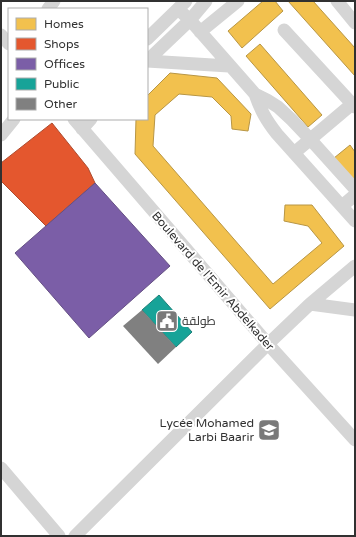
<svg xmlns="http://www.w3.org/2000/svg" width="356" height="537" font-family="'Varela Round',Cairo,sans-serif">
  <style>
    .homes { fill: #f2c14e; stroke: #b89645 }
    .shops { fill: #e4572e; stroke: #ae4c2f }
    .offices { fill: #7b5ea7; stroke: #655084 }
    .public { fill: #17a398; stroke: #1f8179 }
    .building { fill: #808080 }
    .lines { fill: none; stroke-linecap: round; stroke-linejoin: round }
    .minor { stroke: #d5d5d5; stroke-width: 13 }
    .labels { text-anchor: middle; stroke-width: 4; stroke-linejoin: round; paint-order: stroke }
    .street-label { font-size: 12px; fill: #313131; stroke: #fff }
    .poi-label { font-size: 12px; fill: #313131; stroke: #fff; text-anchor: start }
  </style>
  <rect width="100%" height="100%" fill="#fff"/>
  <path class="homes" d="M263 1H275L283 11 242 48 228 31Z
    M288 1H313L355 48V76Z
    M260 44 322 115 308 127 246 56Z
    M170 73 217 78 251 114 248 131 232 129 231 116 212 97 179 94 155 115 153 146 273 284 322 243 308 226 284 221 285 205H312L344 246 270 309 135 154 136 119H147V96Z
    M350 145 355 152V181L334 158Z"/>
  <path class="shops" d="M52 123 88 168 95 183 46 226 1 181V163Z"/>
  <path class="offices" d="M95 183 170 266 89 338 15 253Z"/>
  <path class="public" d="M159 295 192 332 176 347 142 310Z"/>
  <path class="building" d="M142 310 176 347 158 364 123 326Z"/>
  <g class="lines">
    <path class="minor" d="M337 1 355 23
      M48 9 54 1
      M178 9 190 20 255 94C261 111 266 120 277 134L355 221
      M284 30 355 107
      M200 32 238 1
      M1 35 9 44
      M147 39 186 1
      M147 61 190 20 206 1
      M147 61 229 66
      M255 94 267 100 278 107 292 120 310 139 355 189
      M74 119 268 344 355 440
      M82 129 91 119
      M1 135 14 119
      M294 153 352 104
      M342 206 355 195
      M310 304 355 310
      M1 468 59 536
      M75 536 268 344 310 304 355 266"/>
  </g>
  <defs>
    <g id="civic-square" transform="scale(1.15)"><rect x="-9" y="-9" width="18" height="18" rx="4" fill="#797979" stroke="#fff"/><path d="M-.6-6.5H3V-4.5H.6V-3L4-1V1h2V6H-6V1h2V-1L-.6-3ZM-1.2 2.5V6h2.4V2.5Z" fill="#fff"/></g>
    <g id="school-square" transform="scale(1.15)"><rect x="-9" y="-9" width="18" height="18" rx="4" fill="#797979" stroke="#fff"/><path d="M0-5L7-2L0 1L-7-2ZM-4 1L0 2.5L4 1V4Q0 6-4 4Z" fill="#fff"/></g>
  </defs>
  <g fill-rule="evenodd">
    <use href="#civic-square" x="167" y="321"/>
    <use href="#school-square" x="269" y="430"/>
  </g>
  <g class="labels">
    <g class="street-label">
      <text transform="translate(213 281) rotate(49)" y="4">Boulevard de l'Emir Abdelkader</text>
    </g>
    <g class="poi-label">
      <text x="182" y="325">طولقة</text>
      <text x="254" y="427" text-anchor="end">Lycée Mohamed<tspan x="254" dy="14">Larbi Baarir</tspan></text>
    </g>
  </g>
  <rect width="356" height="537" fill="none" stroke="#313131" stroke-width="4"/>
  <rect x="8" y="8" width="140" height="112" fill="#ffffff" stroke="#adadad"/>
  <rect x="16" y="18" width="20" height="12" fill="#f2c14e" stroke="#adadad"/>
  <text x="44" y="28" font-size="12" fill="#313131">Homes</text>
  <rect x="16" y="38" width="20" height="12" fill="#e4572e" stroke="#adadad"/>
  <text x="44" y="48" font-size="12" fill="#313131">Shops</text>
  <rect x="16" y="58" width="20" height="12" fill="#7b5ea7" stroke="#adadad"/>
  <text x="44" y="68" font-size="12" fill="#313131">Offices</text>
  <rect x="16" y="78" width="20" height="12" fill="#17a398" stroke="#adadad"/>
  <text x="44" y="88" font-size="12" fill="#313131">Public</text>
  <rect x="16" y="98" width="20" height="12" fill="#808080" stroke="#adadad"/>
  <text x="44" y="108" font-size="12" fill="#313131">Other</text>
</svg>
